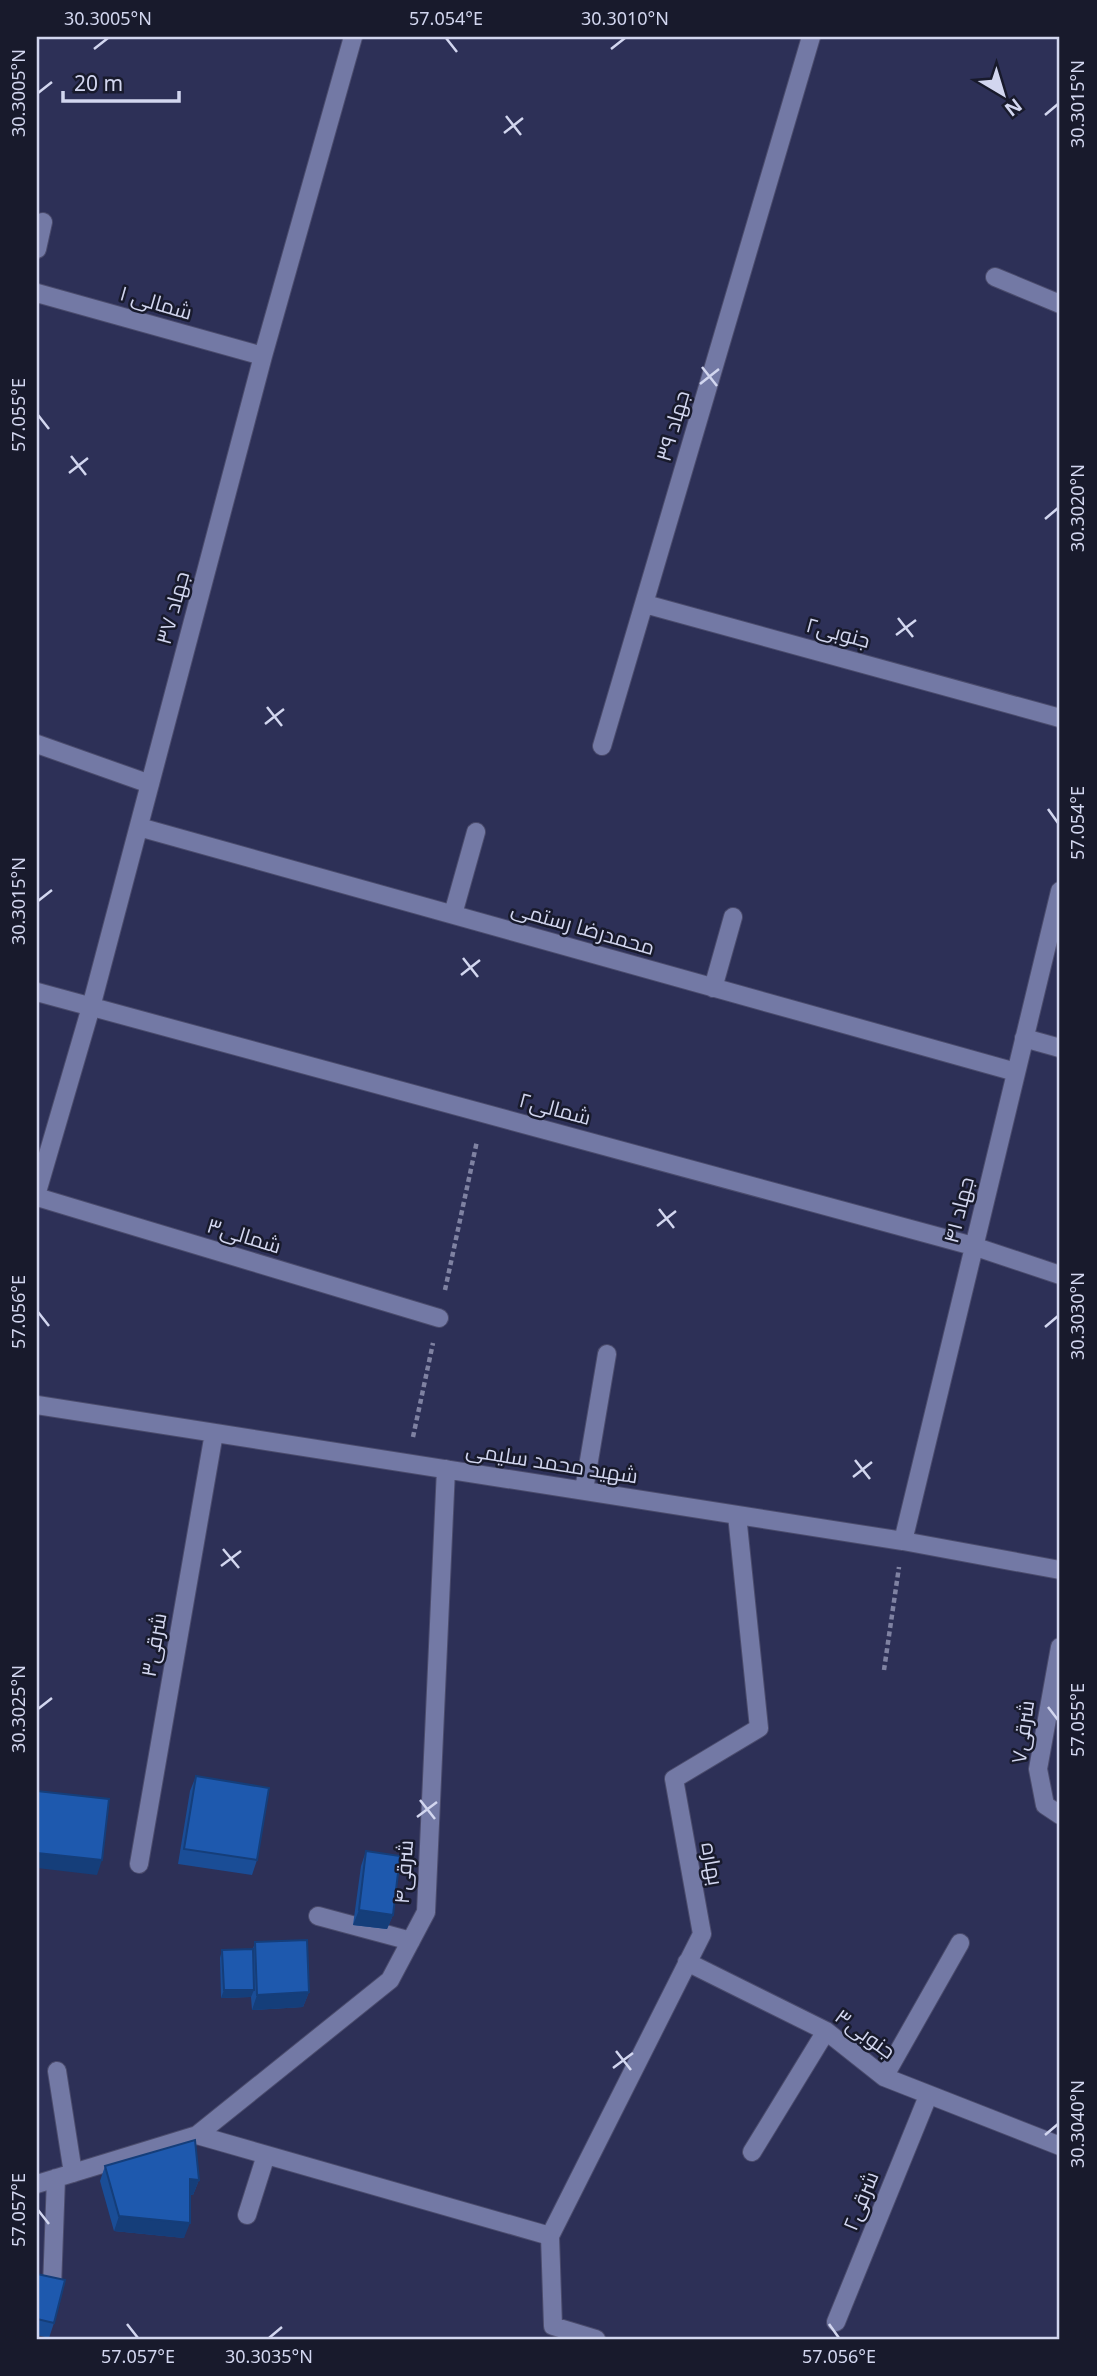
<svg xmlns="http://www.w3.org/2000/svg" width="1097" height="2376" font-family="'Noto Sans',Cairo,sans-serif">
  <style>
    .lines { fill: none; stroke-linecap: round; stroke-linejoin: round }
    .minor-casing { stroke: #4b4c6d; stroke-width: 20 }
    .path { stroke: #7f82a2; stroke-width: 4.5; stroke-dasharray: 5 3.5; stroke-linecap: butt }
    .minor { stroke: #7379a5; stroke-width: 18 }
    .wall { fill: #1a4d96 }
    .shaded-wall { fill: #153e7a }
    .building { fill: #1e59ae; stroke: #153e7a; stroke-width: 2 }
    .ticks { fill: none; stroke: #d2d6ef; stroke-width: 2.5 }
    .labels { text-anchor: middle; stroke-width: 5; stroke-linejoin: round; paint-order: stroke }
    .street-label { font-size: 21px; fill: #d2d6ef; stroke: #181a2c }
    .neatline { fill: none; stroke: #d2d6ef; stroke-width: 2.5 }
    .ticks-label { font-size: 18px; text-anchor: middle; fill: #d2d6ef }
  </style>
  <rect width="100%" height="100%" fill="#2d3057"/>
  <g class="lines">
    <g class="minor-casing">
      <path id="minor" d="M37 249 43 222
        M995 277 1060 304
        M37 293 263 356
        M645 604 1060 718
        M37 744 150 784
        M602 746 811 37
        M139 827 1016 1072
        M453 914 476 832
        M713 988 733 917
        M37 992 973 1246 1060 1275
        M1024 1038 1060 1048
        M37 1192 91 1007 263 356 353 37
        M37 1197 439 1318
        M37 1405 903 1541 1060 1570
        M584 1490 607 1354
        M903 1541 1060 891
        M1060 1647 1038 1769 1045 1805 1060 1815
        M139 1864 214 1433
        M318 1916 411 1941
        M687 1962 826 2031 884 2077 1060 2146
        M57 2071 73 2173
        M884 2077 960 1943
        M197 2135 550 2236
        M752 2152 826 2031
        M37 2184 197 2135 390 1980 426 1912 446 1469
        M247 2215 266 2155
        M52 2287 56 2178
        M836 2322 928 2096
        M596 2339 553 2326 550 2236 702 1934 674 1779 759 1728 737 1515"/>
    </g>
    <path class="path" d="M445 1290 477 1141
      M413 1437 433 1343
      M884 1670 899 1567"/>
    <use href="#minor" class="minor"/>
  </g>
  <path class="wall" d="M196 1776 257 1860 252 1875 178 1864 190 1791Z
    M366 1851 393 1915 387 1929 353 1925 361 1866Z
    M255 1942 309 1992 303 2007 252 2010 251 1997 221 1998 220 1958 222 1950 253 1949Z
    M105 2166 199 2180 193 2195H190L184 2238 114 2231 100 2181Z
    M37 2274 54 2323 49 2338 37 2335Z"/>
  <path class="shaded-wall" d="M37 1853 102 1860 97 1875 37 1868Z
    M359 1910 393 1915 387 1929 353 1925Z
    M224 1990H254L251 1997 221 1998Z
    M309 1992 303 2007 252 2010 257 1995Z
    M190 2179 199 2180 193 2195 185 2194Z
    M119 2216 190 2223 184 2238 114 2231Z"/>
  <path class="building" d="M196 1776 269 1788 257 1860 184 1849Z
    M37 1791 109 1799 102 1860 37 1853Z
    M366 1851 400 1856 393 1915 359 1910Z
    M307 1940 309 1992 257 1995 255 1942Z
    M253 1949 254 1990H224L222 1950Z
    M195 2140 199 2180 190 2179V2223L119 2216 105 2166Z
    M37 2274 65 2280 54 2323 37 2319Z"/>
  <path class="ticks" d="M446 38 457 52M94 49 108 38M611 49 625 38M38 93 52 82M1045 115 1058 104M506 116 521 135M504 133 523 118M702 367 717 386M700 384 719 369M38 415 49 429M71 456 86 475M69 473 88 458M1045 519 1058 508M898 618 913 637M896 635 916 620M267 707 282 726M265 724 284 709M1048 809 1058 823M38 901 52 890M463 958 478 977M461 975 480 960M659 1209 674 1228M657 1226 676 1211M38 1312 49 1326M1045 1327 1058 1316M855 1460 870 1479M853 1477 872 1462M223 1549 239 1568M221 1566 241 1551M1048 1707 1058 1720M38 1709 52 1698M420 1800 435 1819M417 1817 437 1802M616 2051 631 2070M613 2068 633 2053M1045 2135 1058 2124M38 2210 49 2224M127 2324 138 2338M829 2324 839 2338M269 2338 282 2327"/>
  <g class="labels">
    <g class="street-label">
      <text transform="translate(156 303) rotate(16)" y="7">شمالی ۱</text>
      <text transform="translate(673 426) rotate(-74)" y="7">جهاد ۳۹</text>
      <text transform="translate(173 608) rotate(-75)" y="7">جهاد ۳۷</text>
      <text transform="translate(838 633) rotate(15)" y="7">جنوبی۲</text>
      <text transform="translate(583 928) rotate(16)" y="7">محمدرضا رستمی</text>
      <text transform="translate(555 1109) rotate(15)" y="7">شمالی۲</text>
      <text transform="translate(959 1210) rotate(-76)" y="7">جهاد ۴۱</text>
      <text transform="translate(244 1236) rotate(17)" y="7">شمالی۳</text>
      <text transform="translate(552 1463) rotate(9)" y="7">شهید محمد سلیمی</text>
      <text transform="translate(154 1645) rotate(-80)" y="7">شرقی۳</text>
      <text transform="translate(1023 1732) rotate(-82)" y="7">شرقی۷</text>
      <text transform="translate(712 1864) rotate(80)" y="7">بهاره</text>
      <text transform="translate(404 1872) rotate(-86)" y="7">شرقی۴</text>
      <text transform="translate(865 2034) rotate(36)" y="7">جنوبی۳</text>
      <text transform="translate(861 2201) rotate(-68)" y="7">شرقی۲</text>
    </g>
  </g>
  <rect width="1097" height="2376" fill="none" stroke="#181a2c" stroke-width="77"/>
  <g transform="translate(1003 94) rotate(142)" stroke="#181a2c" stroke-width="5" paint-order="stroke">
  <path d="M0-5L12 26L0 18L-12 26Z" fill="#d2d6ef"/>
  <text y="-10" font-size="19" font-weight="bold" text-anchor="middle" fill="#d2d6ef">N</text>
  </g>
  <path d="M63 91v10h116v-10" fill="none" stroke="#d2d6ef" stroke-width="3.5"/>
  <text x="74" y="91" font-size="21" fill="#d2d6ef" stroke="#181a2c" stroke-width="5" paint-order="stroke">20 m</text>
  <rect x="38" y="38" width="1020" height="2300" class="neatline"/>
  <g class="ticks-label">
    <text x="108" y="25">30.3005°N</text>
    <text x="446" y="25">57.054°E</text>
    <text x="625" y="25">30.3010°N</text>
    <text transform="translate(19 93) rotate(-90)" y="6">30.3005°N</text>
    <text transform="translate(1078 104) rotate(-90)" y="6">30.3015°N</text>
    <text transform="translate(19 415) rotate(-90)" y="6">57.055°E</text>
    <text transform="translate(1078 508) rotate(-90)" y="6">30.3020°N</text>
    <text transform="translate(1078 823) rotate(-90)" y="6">57.054°E</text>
    <text transform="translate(19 901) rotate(-90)" y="6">30.3015°N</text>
    <text transform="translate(19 1312) rotate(-90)" y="6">57.056°E</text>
    <text transform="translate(1078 1316) rotate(-90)" y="6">30.3030°N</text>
    <text transform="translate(19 1709) rotate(-90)" y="6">30.3025°N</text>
    <text transform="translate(1078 1720) rotate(-90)" y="6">57.055°E</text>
    <text transform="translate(1078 2124) rotate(-90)" y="6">30.3040°N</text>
    <text transform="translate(19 2210) rotate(-90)" y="6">57.057°E</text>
    <text x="138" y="2363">57.057°E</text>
    <text x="269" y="2363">30.3035°N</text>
    <text x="839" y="2363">57.056°E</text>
  </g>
</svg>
